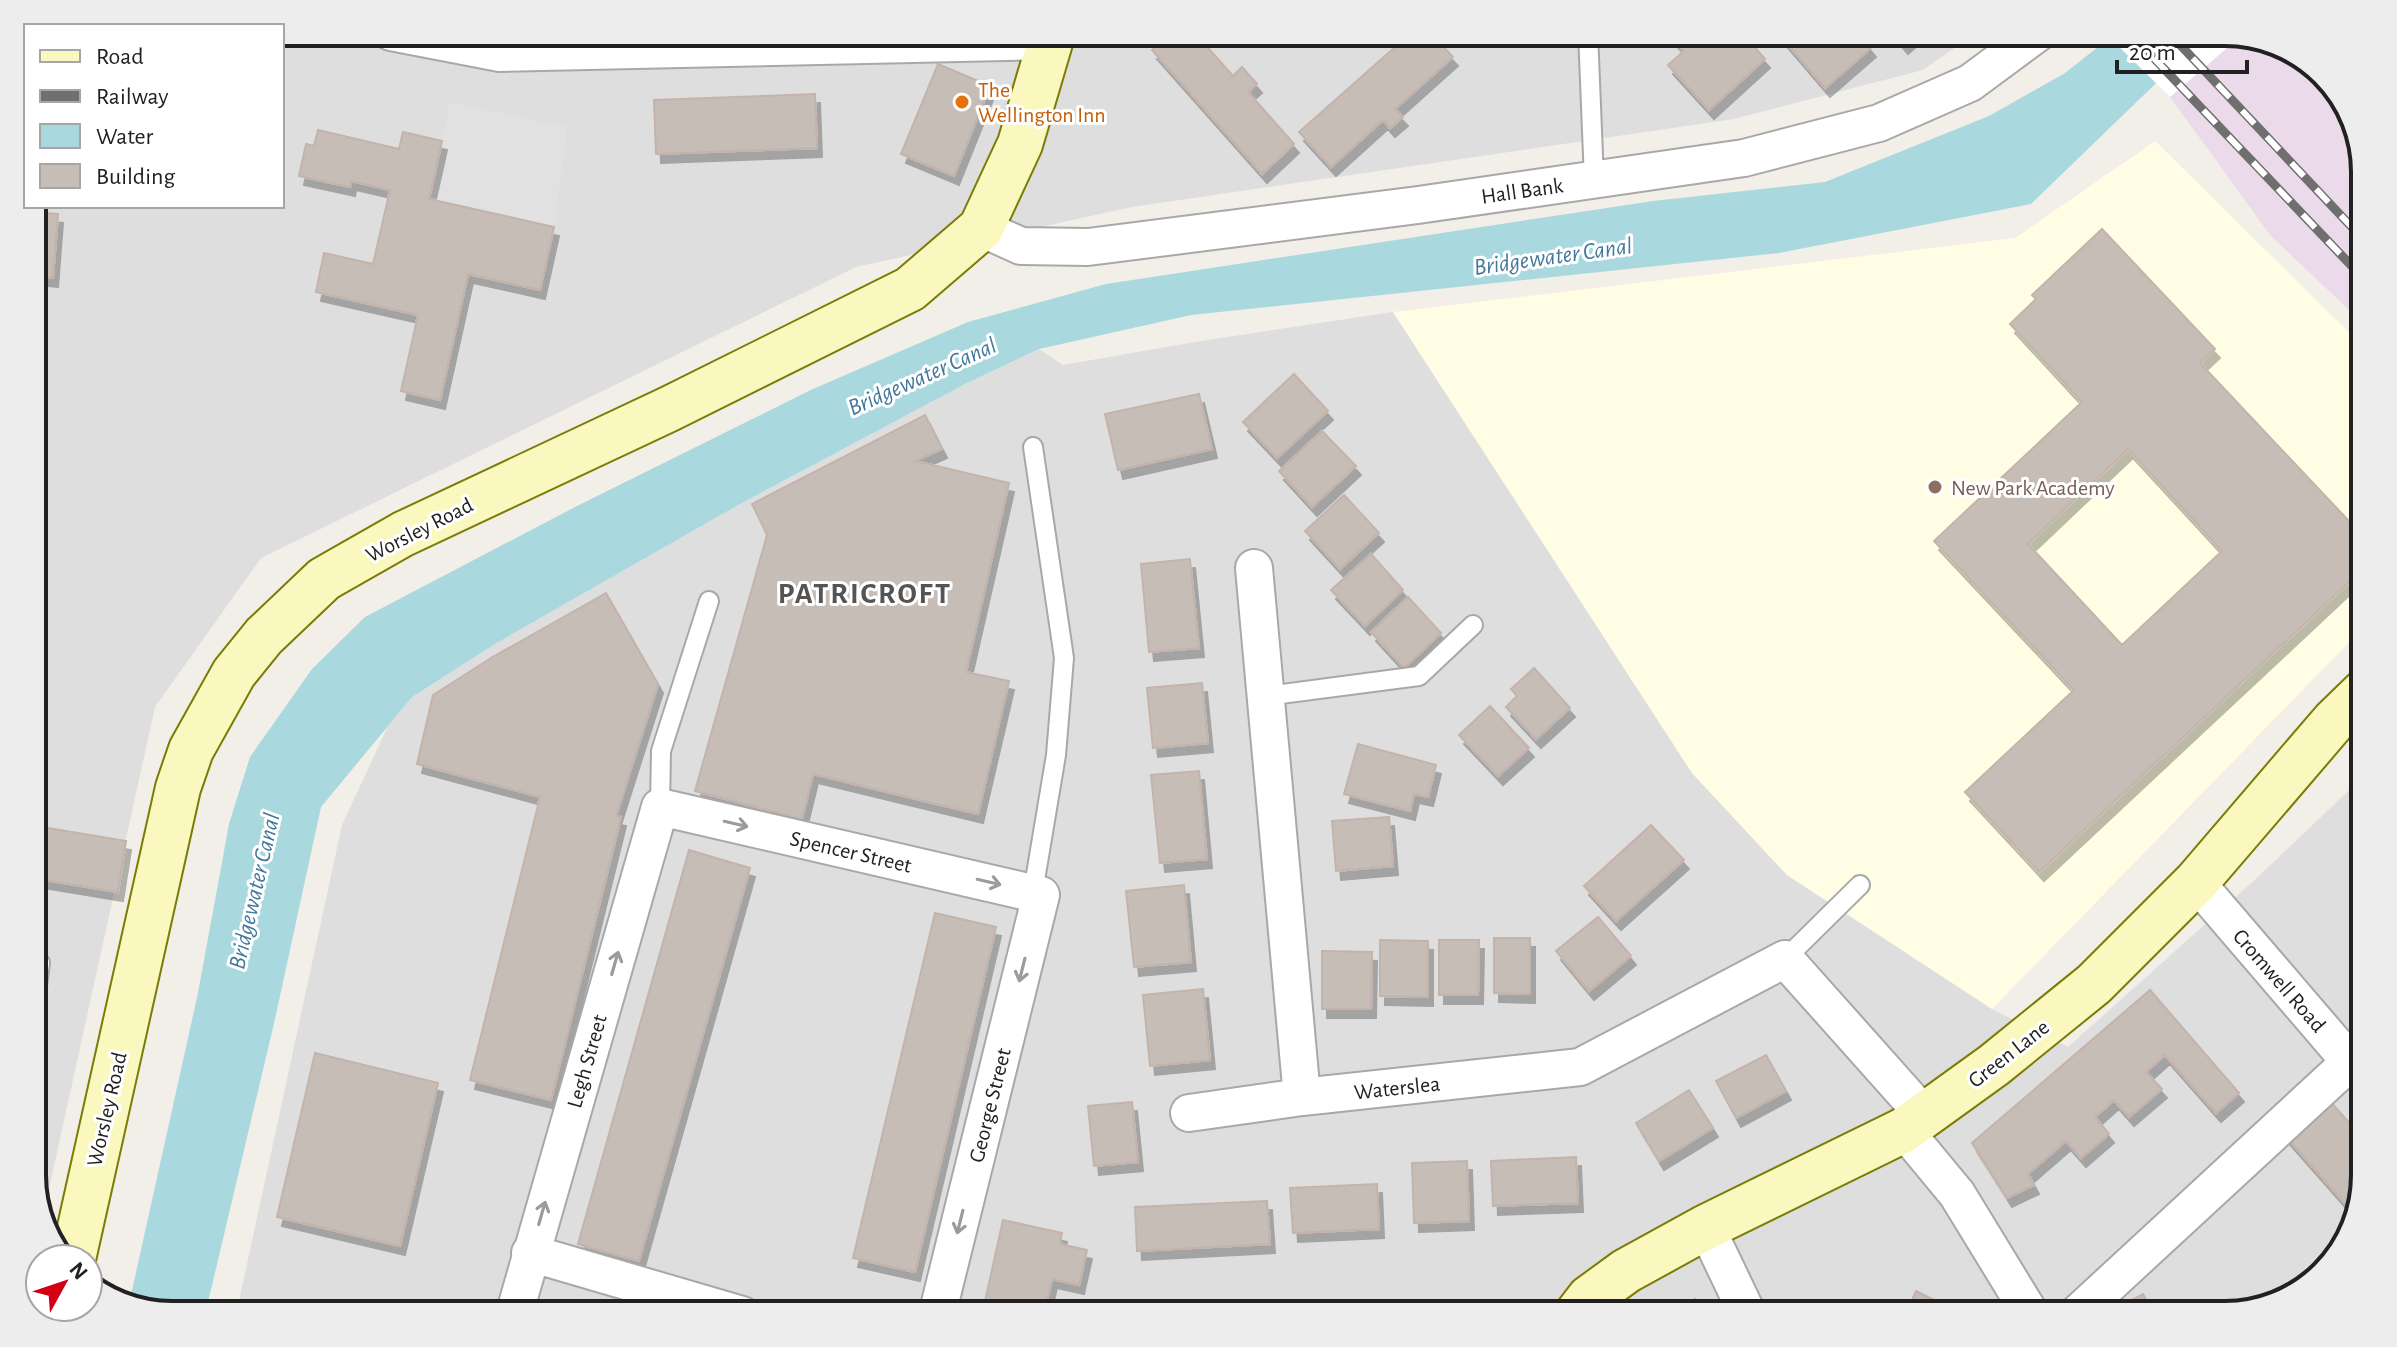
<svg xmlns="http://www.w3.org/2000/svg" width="2397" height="1347" font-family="'Alegreya Sans',sans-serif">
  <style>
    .residential { fill: #dfdede }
    .industrial { fill: #ebdae9 }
    .education { fill: #fffde4 }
    .parking { fill: #e1e1e1 }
    .water { fill: #a9d8df }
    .pier { fill: #fff }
    .building { fill: #c7bdb7; stroke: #c4b3aa; stroke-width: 2; fill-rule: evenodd; filter: url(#shadow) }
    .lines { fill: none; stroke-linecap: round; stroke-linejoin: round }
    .lane-casing { stroke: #a8a8a8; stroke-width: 22 }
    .street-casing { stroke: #a8a8a8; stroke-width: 40 }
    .secondary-casing { stroke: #7a7c04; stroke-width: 48 }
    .lane { stroke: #fff; stroke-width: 18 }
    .street { stroke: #fff; stroke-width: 36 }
    .secondary { stroke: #faf8be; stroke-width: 44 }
    .rail-casing { stroke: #6f6f6f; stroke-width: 9 }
    .rail { stroke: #fff; stroke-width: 6; stroke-dasharray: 18; stroke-linecap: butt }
    .oneway { stroke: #9b9b9b }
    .food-dot { fill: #e8710a; stroke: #fff; stroke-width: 3 }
    .education-dot { fill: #8d6e63; stroke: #fff; stroke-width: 3 }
    .labels { text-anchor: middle; stroke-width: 6; stroke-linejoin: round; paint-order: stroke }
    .food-label { font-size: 22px; fill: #c56008; stroke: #fff; text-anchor: start }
    .street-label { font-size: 22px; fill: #212121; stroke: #fff }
    .education-label { font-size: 22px; fill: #785e54; stroke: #fff; text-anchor: start }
    .water-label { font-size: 24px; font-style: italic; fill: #43779b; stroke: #fff }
    .district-label { font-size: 30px; font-weight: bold; letter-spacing: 2px; fill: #545454; stroke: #fff }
    .rim { fill: none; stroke: #212121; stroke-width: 4 }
  </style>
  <defs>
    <filter id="shadow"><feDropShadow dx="5" dy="9" stdDeviation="0" flood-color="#0004"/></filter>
  </defs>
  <rect width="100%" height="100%" fill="#f2eee8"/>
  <path class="residential" d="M282 32H1977L1923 70 1734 119 1132 207 856 267 261 558 155 707 43 1216 32 1184V206H282Z
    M1393 312 1692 773 1787 875 1992 1009 2068 1047 2259 876 2365 775V1176L2347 1245 2296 1296 2226 1315H236L342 825 388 726 412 697 495 644 740 504 967 383 1039 349 1063 365 1201 341Z"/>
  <path class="industrial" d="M2104 32H2226L2295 50 2342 94 2365 163V325L2271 236 2170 97Z"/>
  <path class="education" d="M2155 141 2365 348V626L1992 1009 1787 875 1692 773 1393 312 2015 238Z"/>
  <path class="parking" d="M450 102 567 127 554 227 429 199Z"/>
  <path class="water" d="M2117 32H2209L2031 204 1779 253 1191 315 1039 349 967 383 740 504 495 644 412 697 321 807 275 1019 205 1315H172L129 1304 198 993 229 824 250 757 312 669 365 617 577 506 813 389 968 322 1106 284 1653 201 1825 182 1989 116 2065 73Z"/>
  <path class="pier" d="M2104 32H2225L2241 36 2170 97Z"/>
  <path class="building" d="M1172 32H1194L1233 76 1242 67 1257 84 1248 92 1294 144 1262 174 1152 50Z
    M1412 32H1430L1453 57 1395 109 1403 117 1390 128 1383 120 1331 167 1299 132Z
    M1667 32H1741L1765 59 1709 110 1668 65 1684 51Z
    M1777 32H1874L1864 40 1871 48 1825 88Z
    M1892 32H1918L1903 45Z
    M938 64 990 86 954 176 901 154Z
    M815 94 817 148 656 154 654 100Z
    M318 130 399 149 403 132 442 141 429 199 554 227 540 290 468 274 440 400 401 391 418 315 316 292 324 253 373 264 390 190 351 181 350 187 299 176 306 144 314 146Z
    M32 212 58 214 53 278 32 276Z
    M2102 229 2215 349 2200 363 2365 538V567L2039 872 1965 792 2074 690 1934 541 2082 402 2010 324 2036 299 2032 295ZM2128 449 2222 551 2122 645 2028 544Z
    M1294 374 1328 411 1277 458 1243 422Z
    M1199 394 1212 449 1118 470 1105 414Z
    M925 415 942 449 915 461 1009 483 966 672 1009 681 978 814 813 774 802 819 695 791 767 535 752 504Z
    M1322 431 1356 466 1312 507 1279 471Z
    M1344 495 1379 533 1340 569 1305 531Z
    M1371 554 1403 590 1365 626 1331 590Z
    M1190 559 1199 648 1149 652 1141 564Z
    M606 593 658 684 616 816 621 817 551 1100 470 1080 540 797 417 764 433 695 491 658Z
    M1408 597 1441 633 1404 668 1371 632Z
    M1534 668 1570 708 1536 739 1506 707 1517 696 1511 689Z
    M1202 683 1208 743 1153 748 1147 688Z
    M1490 706 1529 748 1498 776 1459 735Z
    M1358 744 1436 765 1428 797 1414 794 1410 811 1344 794Z
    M1199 771 1207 859 1160 863 1151 775Z
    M1389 817 1393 866 1336 871 1332 821Z
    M1651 825 1684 860 1616 921 1584 886Z
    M36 826 126 841 118 892 32 878V845Z
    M689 850 750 868 639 1261 578 1244Z
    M1184 885 1191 962 1134 967 1126 891Z
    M935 913 996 927 915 1272 853 1258Z
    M1598 917 1631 956 1589 991 1556 951Z
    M1494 938H1530V994L1494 993Z
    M1380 940 1428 941V997L1380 996Z
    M1439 940H1479L1478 995H1439Z
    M1322 951 1372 952 1371 1009H1322Z
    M1203 989 1210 1060 1150 1066 1143 995Z
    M2150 990 2239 1093 2216 1113 2165 1055 2146 1072 2162 1089 2129 1117 2114 1100 2095 1117 2109 1134 2081 1158 2066 1141 2028 1174 2034 1185 2007 1198 1972 1143Z
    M315 1053 438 1083 400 1246 277 1217Z
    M1766 1055 1786 1091 1736 1118 1716 1081Z
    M1689 1090 1713 1128 1659 1161 1636 1123Z
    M2323 1093 2365 1141V1176L2355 1215 2281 1131Z
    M1132 1102 1138 1162 1094 1166 1088 1106Z
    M1576 1157 1578 1203 1493 1206 1491 1161Z
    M1467 1161 1469 1221 1414 1223 1412 1163Z
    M1377 1184 1379 1229 1293 1233 1290 1188Z
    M1267 1201 1270 1244 1137 1251 1135 1207Z
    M1003 1220 1062 1233 1060 1244 1087 1250 1079 1285 1052 1279 1047 1300 1078 1307 1077 1315H982Z
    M1916 1291 1964 1315H1905Z
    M2143 1294 2155 1315H2105Z
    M1695 1299 1705 1315H1671Z"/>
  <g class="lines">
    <g class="lane-casing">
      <path id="lane" d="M1588 32 1594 180
        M1266 696 1419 676 1473 625
        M660 807 661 751 709 601
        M1033 892 1056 755 1064 658 1033 447
        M32 958 40 963 32 1024
        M1785 959 1860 885"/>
    </g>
    <g class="street-casing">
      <path id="street" d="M391 32 500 53 1051 41
        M981 228 1021 246 1088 247 1418 205 1744 158 1879 123 1970 83 2039 32
        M1254 568 1302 1097 1580 1067 1785 959 1925 1116
        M2196 882 2364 1078
        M1189 1113 1302 1097
        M1904 1130 1957 1194 2031 1315
        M1706 1227 1748 1315
        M530 1253 742 1315
        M514 1315 660 807 1041 895 937 1315
        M2076 1315 2350 1062"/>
    </g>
    <g class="secondary-casing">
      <path id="secondary" d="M73 1259 178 788 191 750 234 673 264 636 324 579 403 534 669 409 910 289 981 228 1020 144 1053 32
        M1576 1315 1589 1298 1626 1271 1706 1227 1904 1130 1994 1065 2094 984 2196 882 2334 721 2365 691"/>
    </g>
    <use href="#lane" class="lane"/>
    <use href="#street" class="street"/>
    <use href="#secondary" class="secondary"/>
    <g class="rail-casing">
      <path id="rail" d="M2129 32 2365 280
        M2168 32 2365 241"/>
    </g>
    <use href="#rail" class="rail"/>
  </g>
  <defs><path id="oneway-shaft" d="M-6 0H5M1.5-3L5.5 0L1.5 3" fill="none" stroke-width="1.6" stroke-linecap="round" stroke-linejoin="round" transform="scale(2)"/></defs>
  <g class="oneway">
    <use href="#oneway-shaft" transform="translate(736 824) rotate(13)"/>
    <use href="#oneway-shaft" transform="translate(989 882) rotate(13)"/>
    <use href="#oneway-shaft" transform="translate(615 963) rotate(-74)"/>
    <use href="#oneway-shaft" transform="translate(1022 970) rotate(104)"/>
    <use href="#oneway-shaft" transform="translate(542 1213) rotate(-74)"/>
    <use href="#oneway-shaft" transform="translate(960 1222) rotate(104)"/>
  </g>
  <circle class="food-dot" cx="962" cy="102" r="8"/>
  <circle class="education-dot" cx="1935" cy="487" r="8"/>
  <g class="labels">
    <g class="food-label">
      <text x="978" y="97">The<tspan x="978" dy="25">Wellington Inn</tspan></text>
    </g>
    <g class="street-label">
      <text transform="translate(1522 190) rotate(-8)" y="8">Hall Bank</text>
      <text transform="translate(419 529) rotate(-27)" y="8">Worsley Road</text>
      <text transform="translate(851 851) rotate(13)" y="8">Spencer Street</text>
      <text transform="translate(2280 980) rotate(49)" y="8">Cromwell Road</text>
      <text transform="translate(2008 1053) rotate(-38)" y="8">Green Lane</text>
      <text transform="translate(586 1061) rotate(-74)" y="8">Legh Street</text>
      <text transform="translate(1397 1087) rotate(-6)" y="8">Waterslea</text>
      <text transform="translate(989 1105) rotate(-76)" y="8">George Street</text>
      <text transform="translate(106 1109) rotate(-77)" y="8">Worsley Road</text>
    </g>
    <g class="education-label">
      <text x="1951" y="495">New Park Academy</text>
    </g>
    <g class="water-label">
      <text transform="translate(1553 256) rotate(-8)" y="8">Bridgewater Canal</text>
      <text transform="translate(922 376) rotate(-24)" y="8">Bridgewater Canal</text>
      <text transform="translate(254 891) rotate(-77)" y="8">Bridgewater Canal</text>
    </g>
    <g class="district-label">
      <text x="865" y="603">PATRICROFT</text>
    </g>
  </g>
  <path d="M0 0H2397V1347H0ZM172 46H2225A126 126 0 0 1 2351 172V1175A126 126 0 0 1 2225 1301H172A126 126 0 0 1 46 1175V172A126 126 0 0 1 172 46Z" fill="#ededed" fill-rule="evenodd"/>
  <path class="rim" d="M172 46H2225A126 126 0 0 1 2351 172V1175A126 126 0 0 1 2225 1301H172A126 126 0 0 1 46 1175V172A126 126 0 0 1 172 46Z"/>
  <rect x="24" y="24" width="260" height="184" fill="#ffffff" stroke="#a6a6a6" stroke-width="2"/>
  <rect x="40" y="50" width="40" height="12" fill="#faf8be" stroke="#a6a6a6" stroke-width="2"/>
  <text x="96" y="64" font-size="24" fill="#212121">Road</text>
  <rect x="40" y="90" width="40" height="12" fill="#6f6f6f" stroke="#a6a6a6" stroke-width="2"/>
  <text x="96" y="104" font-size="24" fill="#212121">Railway</text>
  <rect x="40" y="124" width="40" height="24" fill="#a9d8df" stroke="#a6a6a6" stroke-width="2"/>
  <text x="96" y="144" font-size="24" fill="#212121">Water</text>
  <rect x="40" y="164" width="40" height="24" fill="#c7bdb7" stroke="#a6a6a6" stroke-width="2"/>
  <text x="96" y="184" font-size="24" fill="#212121">Building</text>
  <g transform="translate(64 1283) rotate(50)"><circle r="38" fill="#ffffff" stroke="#a6a6a6" stroke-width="2"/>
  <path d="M0-6L14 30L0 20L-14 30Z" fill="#d30013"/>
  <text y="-12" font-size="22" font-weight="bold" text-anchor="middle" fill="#212121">N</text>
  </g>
  <path d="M2117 60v12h130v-12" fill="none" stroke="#212121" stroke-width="4"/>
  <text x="2129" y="60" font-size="24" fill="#212121" stroke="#ffffff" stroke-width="6" paint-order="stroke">20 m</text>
</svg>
